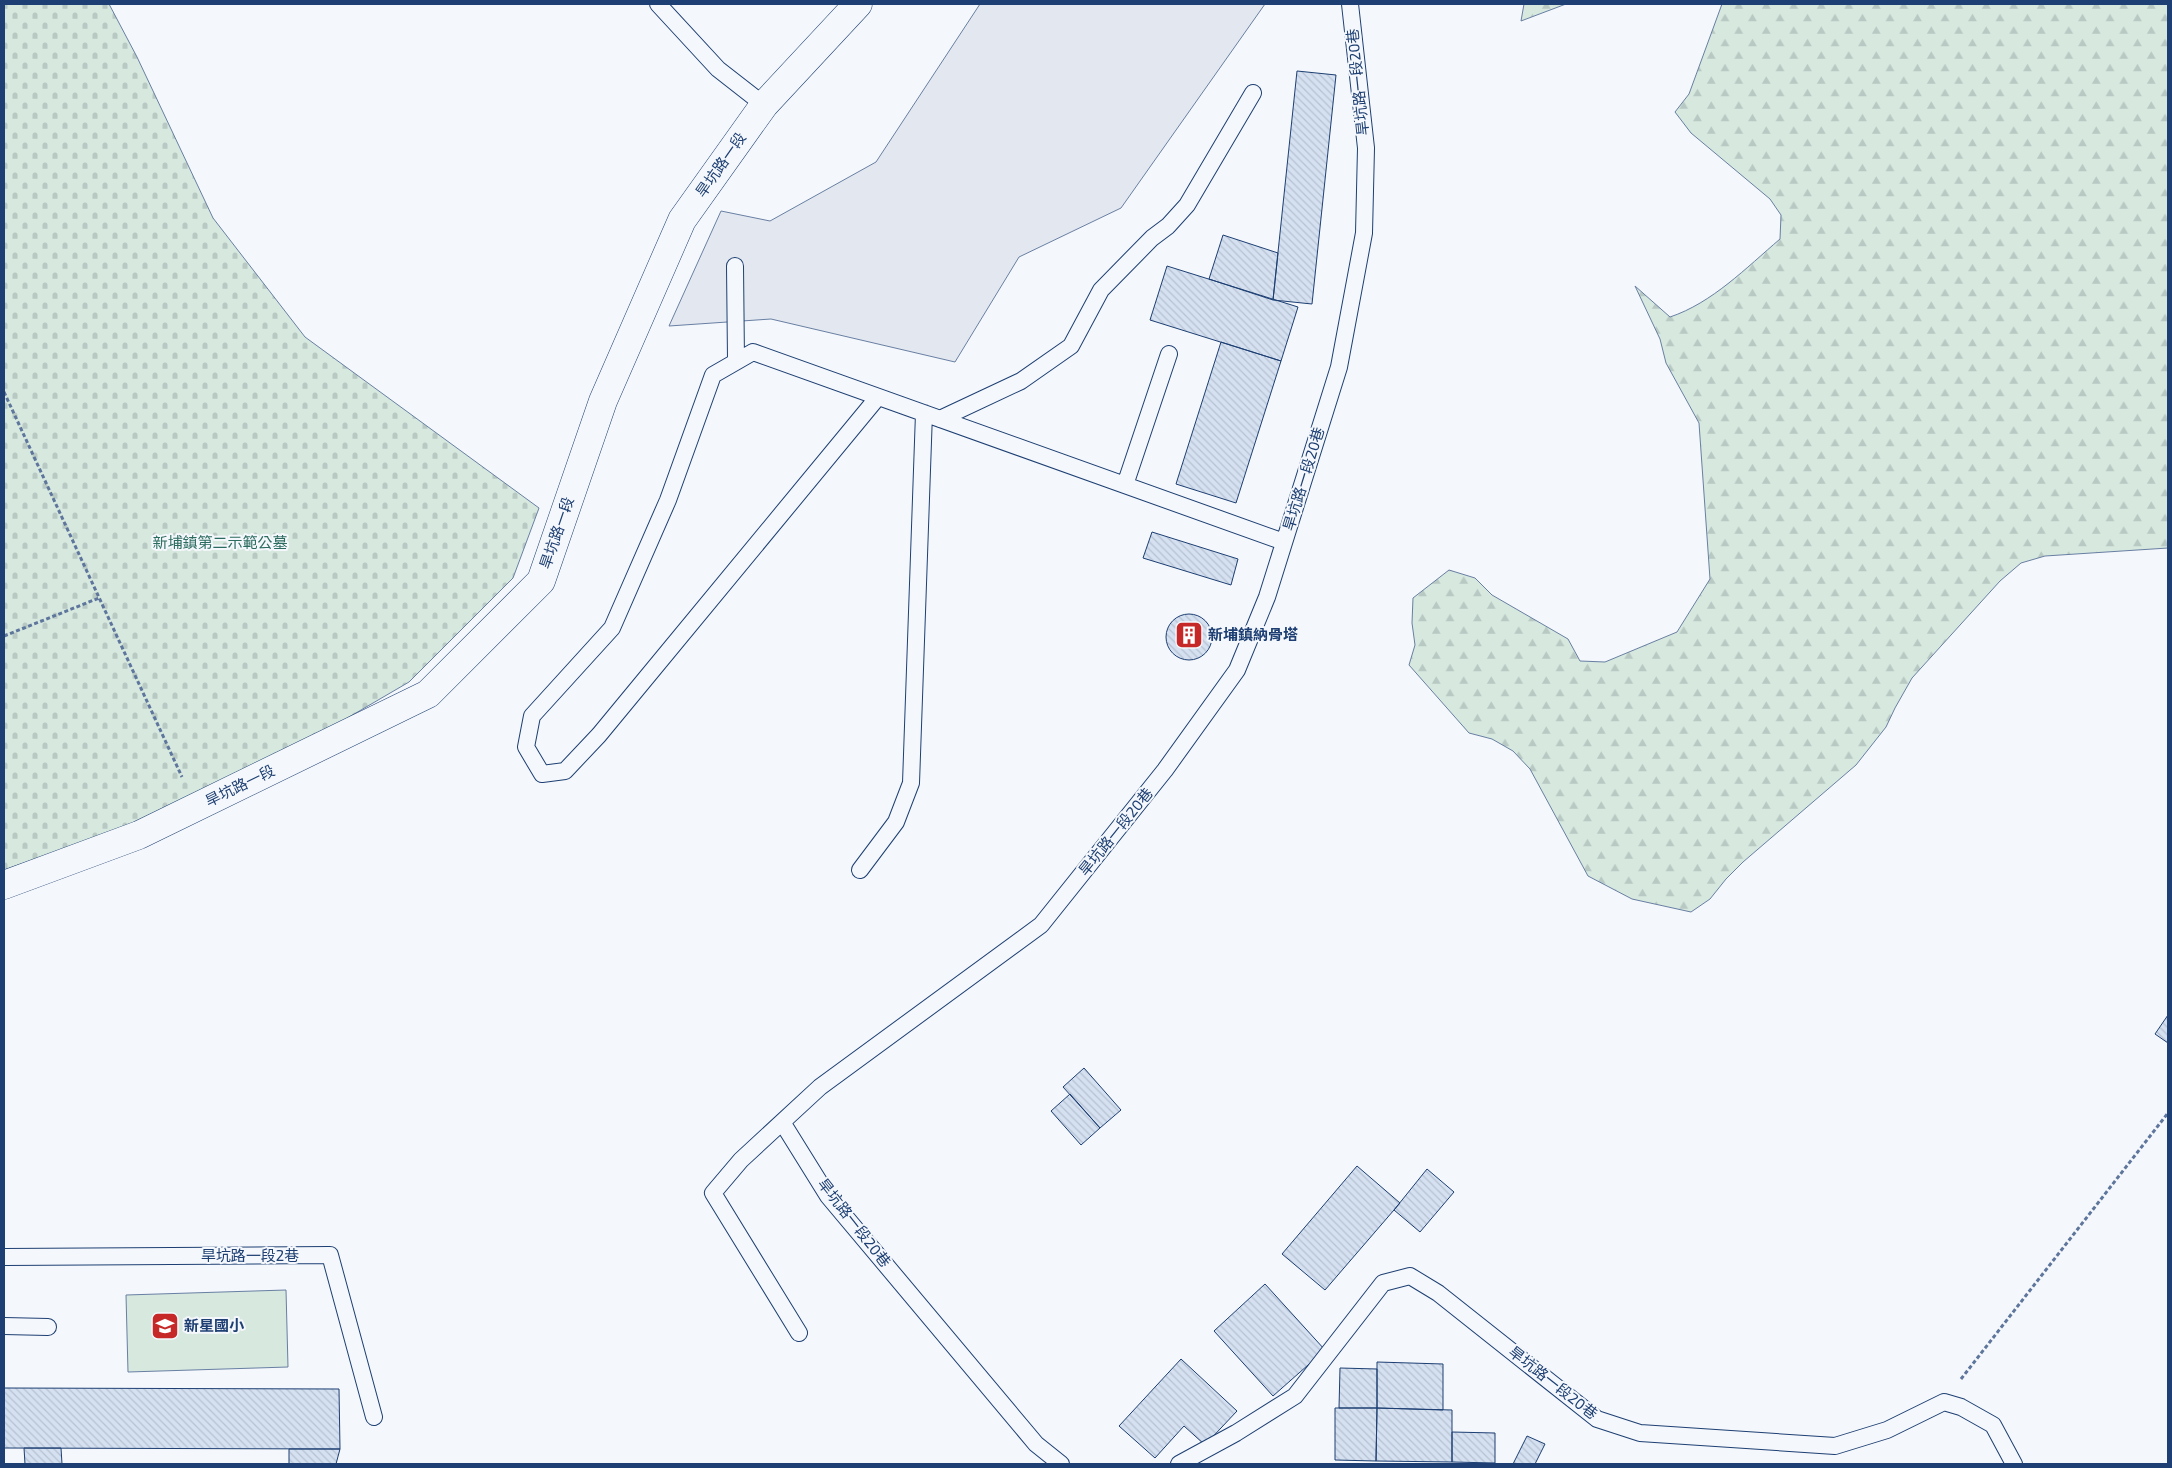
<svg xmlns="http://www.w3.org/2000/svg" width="2172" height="1468" font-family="'Exo 2','Noto Sans TC',sans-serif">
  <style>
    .forest { fill: url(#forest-firs); stroke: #687fa3 }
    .cemetery { fill: url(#cemetery-stones); stroke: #687fa3 }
    .garden { fill: #d7e8df; stroke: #687fa3 }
    .parking { fill: #e3e8f0; stroke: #687fa3 }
    .building { fill: url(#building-back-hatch); stroke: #1d3f73 }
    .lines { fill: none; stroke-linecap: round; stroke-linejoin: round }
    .lane-casing { stroke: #1d3f73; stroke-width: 18 }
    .secondary-casing { stroke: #1d3f73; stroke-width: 29 }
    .path { stroke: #5e769c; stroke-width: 3; stroke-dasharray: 4 2.5; stroke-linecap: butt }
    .lane { stroke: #f4f7fb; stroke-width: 16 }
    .secondary { stroke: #f4f7fb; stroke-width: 28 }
    .labels { text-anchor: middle; stroke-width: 4; stroke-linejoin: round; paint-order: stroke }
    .street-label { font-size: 15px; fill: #1d3f73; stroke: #f4f7fb }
    .park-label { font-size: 15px; fill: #2c6c60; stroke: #f4f7fb }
    .poi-label { font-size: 15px; font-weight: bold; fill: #1d3f73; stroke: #f4f7fb; text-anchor: start }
  </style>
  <defs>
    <pattern id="forest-firs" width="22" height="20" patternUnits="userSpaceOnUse" patternTransform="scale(1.25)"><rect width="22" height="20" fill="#d7e8df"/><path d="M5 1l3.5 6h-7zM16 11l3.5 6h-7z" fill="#b8c8c3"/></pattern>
    <pattern id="cemetery-stones" width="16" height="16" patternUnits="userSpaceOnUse" patternTransform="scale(1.25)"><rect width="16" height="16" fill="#d7e8df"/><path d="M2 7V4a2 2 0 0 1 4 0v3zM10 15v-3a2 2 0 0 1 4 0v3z" fill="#b8c8c3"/></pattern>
    <pattern id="building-back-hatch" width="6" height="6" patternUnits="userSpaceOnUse" patternTransform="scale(1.25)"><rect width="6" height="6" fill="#d5e0f0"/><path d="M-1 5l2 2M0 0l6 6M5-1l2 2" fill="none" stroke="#b6c1d1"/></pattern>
  </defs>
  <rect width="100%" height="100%" fill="#f4f7fb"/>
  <path class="forest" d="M1524 4H1566L1521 21Z
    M1722 4H2168V548L2045 556 2021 563 2000 581 1912 678 1895 708 1886 727 1856 765 1743 862 1726 879 1710 899 1691 912 1632 899 1588 876 1530 769 1513 751 1492 739 1469 733 1409 665 1415 645 1412 623 1413 598 1449 570 1475 578 1492 595 1568 639 1580 661 1605 662 1677 632 1710 579 1699 423 1666 363 1660 339 1635 286 1670 317C1712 303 1746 268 1780 239L1781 215 1770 199 1691 133 1675 112 1689 94Z"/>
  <path class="cemetery" d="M4 4H109L137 57 213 218 305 337 539 508 513 578 409 682 212 797 4 870Z"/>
  <path class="garden" d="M286 1290 288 1367 128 1372 126 1295Z"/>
  <path class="parking" d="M980 4H1265L1121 208 1019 257 955 362 771 319 669 326 721 211 770 221 876 162Z"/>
  <path class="building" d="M1297 71 1336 75 1312 304 1273 300Z
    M1223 235 1278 253 1273 300 1209 279Z
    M1167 266 1298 307 1281 361 1150 320Z
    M1221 342 1281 361 1236 503 1176 484Z
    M1152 532 1238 559 1231 585 1143 558Z
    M1166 637a23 23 0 1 1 46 0a23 23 0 1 1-46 0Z
    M2168 1015V1043L2155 1034Z
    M1084 1068 1121 1110 1100 1128 1063 1087Z
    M1070 1094 1100 1128 1081 1145 1051 1111Z
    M1357 1166 1400 1203 1325 1290 1282 1254Z
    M1427 1169 1454 1192 1420 1232 1394 1210Z
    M1265 1284 1325 1350 1273 1396 1214 1331Z
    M1181 1359 1237 1411 1205 1445 1184 1426 1155 1458 1119 1426Z
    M1377 1362 1443 1364V1410L1377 1408Z
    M1340 1368 1377 1369V1408H1339Z
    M4 1388 339 1389 340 1449 4 1448Z
    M1335 1408H1377L1376 1461 1335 1460Z
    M1377 1408 1452 1410V1462L1376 1461Z
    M1452 1432 1495 1433V1463L1452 1462Z
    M1527 1436 1545 1444 1535 1464H1513Z
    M24 1448H61L62 1464H25Z
    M289 1449H340L336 1464H289Z"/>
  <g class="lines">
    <g class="lane-casing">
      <path id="lane" d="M658 4 718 69 764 105
        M735 266 736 360
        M878 397 599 735 565 771 542 774 526 747 532 716 612 628 668 500 713 375 753 352 1284 542
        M940 419 1021 381 1071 346 1101 290 1152 238 1168 226 1187 205 1253 93
        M1125 485 1169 354
        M860 870 896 822 911 783 924 413
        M782 1122 828 1196 1036 1444 1061 1464
        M4 1257 330 1255 374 1417
        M4 1326 48 1327
        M799 1333 713 1193 741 1160 820 1087 1041 925 1165 770 1237 670 1267 597 1339 367 1364 233 1366 148 1350 4
        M1179 1464 1236 1433 1295 1396 1383 1283 1410 1276 1438 1293 1597 1419 1640 1433 1835 1446 1887 1430 1944 1402 1961 1407 1993 1425 2014 1464"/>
    </g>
    <g class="secondary-casing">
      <path id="secondary" d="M4 885 139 835 428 694 541 581 603 401 682 220 764 105 858 4"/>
    </g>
    <path class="path" d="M4 392 182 777
      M4 636 99 598
      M1961 1379 2168 1113"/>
    <use href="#lane" class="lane"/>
    <use href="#secondary" class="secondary"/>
  </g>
  <defs>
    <g id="building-square" transform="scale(1.4375)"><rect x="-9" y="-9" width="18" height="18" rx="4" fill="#c62828" stroke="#f4f7fb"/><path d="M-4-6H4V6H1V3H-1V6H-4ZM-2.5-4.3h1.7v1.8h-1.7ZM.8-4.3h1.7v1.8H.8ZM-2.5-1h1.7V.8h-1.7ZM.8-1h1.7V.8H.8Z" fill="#fff"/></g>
    <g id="school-square" transform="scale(1.4375)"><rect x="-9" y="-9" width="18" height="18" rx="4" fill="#c62828" stroke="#f4f7fb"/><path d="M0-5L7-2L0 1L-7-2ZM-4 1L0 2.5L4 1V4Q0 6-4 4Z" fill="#fff"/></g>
  </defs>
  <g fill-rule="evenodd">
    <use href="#building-square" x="1189" y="635"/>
    <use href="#school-square" x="165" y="1326"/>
  </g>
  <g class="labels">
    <g class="street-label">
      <text transform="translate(1358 82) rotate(-96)" y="5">旱坑路一段20巷</text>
      <text transform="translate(721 165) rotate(-55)" y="5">旱坑路一段</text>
      <text transform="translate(1304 479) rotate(-73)" y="5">旱坑路一段20巷</text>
      <text transform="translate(557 533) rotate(-71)" y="5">旱坑路一段</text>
      <text transform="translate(240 786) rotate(-26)" y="5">旱坑路一段</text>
      <text transform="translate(1116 832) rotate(-51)" y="5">旱坑路一段20巷</text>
      <text transform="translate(854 1223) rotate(52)" y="5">旱坑路一段20巷</text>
      <text x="250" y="1261">旱坑路一段2巷</text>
      <text transform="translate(1553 1383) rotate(38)" y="5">旱坑路一段20巷</text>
    </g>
    <g class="park-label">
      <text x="220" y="548">新埔鎮第二示範公墓</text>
    </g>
    <g class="poi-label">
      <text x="1208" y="640">新埔鎮納骨塔</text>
      <text x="184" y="1331">新星國小</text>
    </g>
  </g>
  <rect width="2172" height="1468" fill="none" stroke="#1d3f73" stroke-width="10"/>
</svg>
